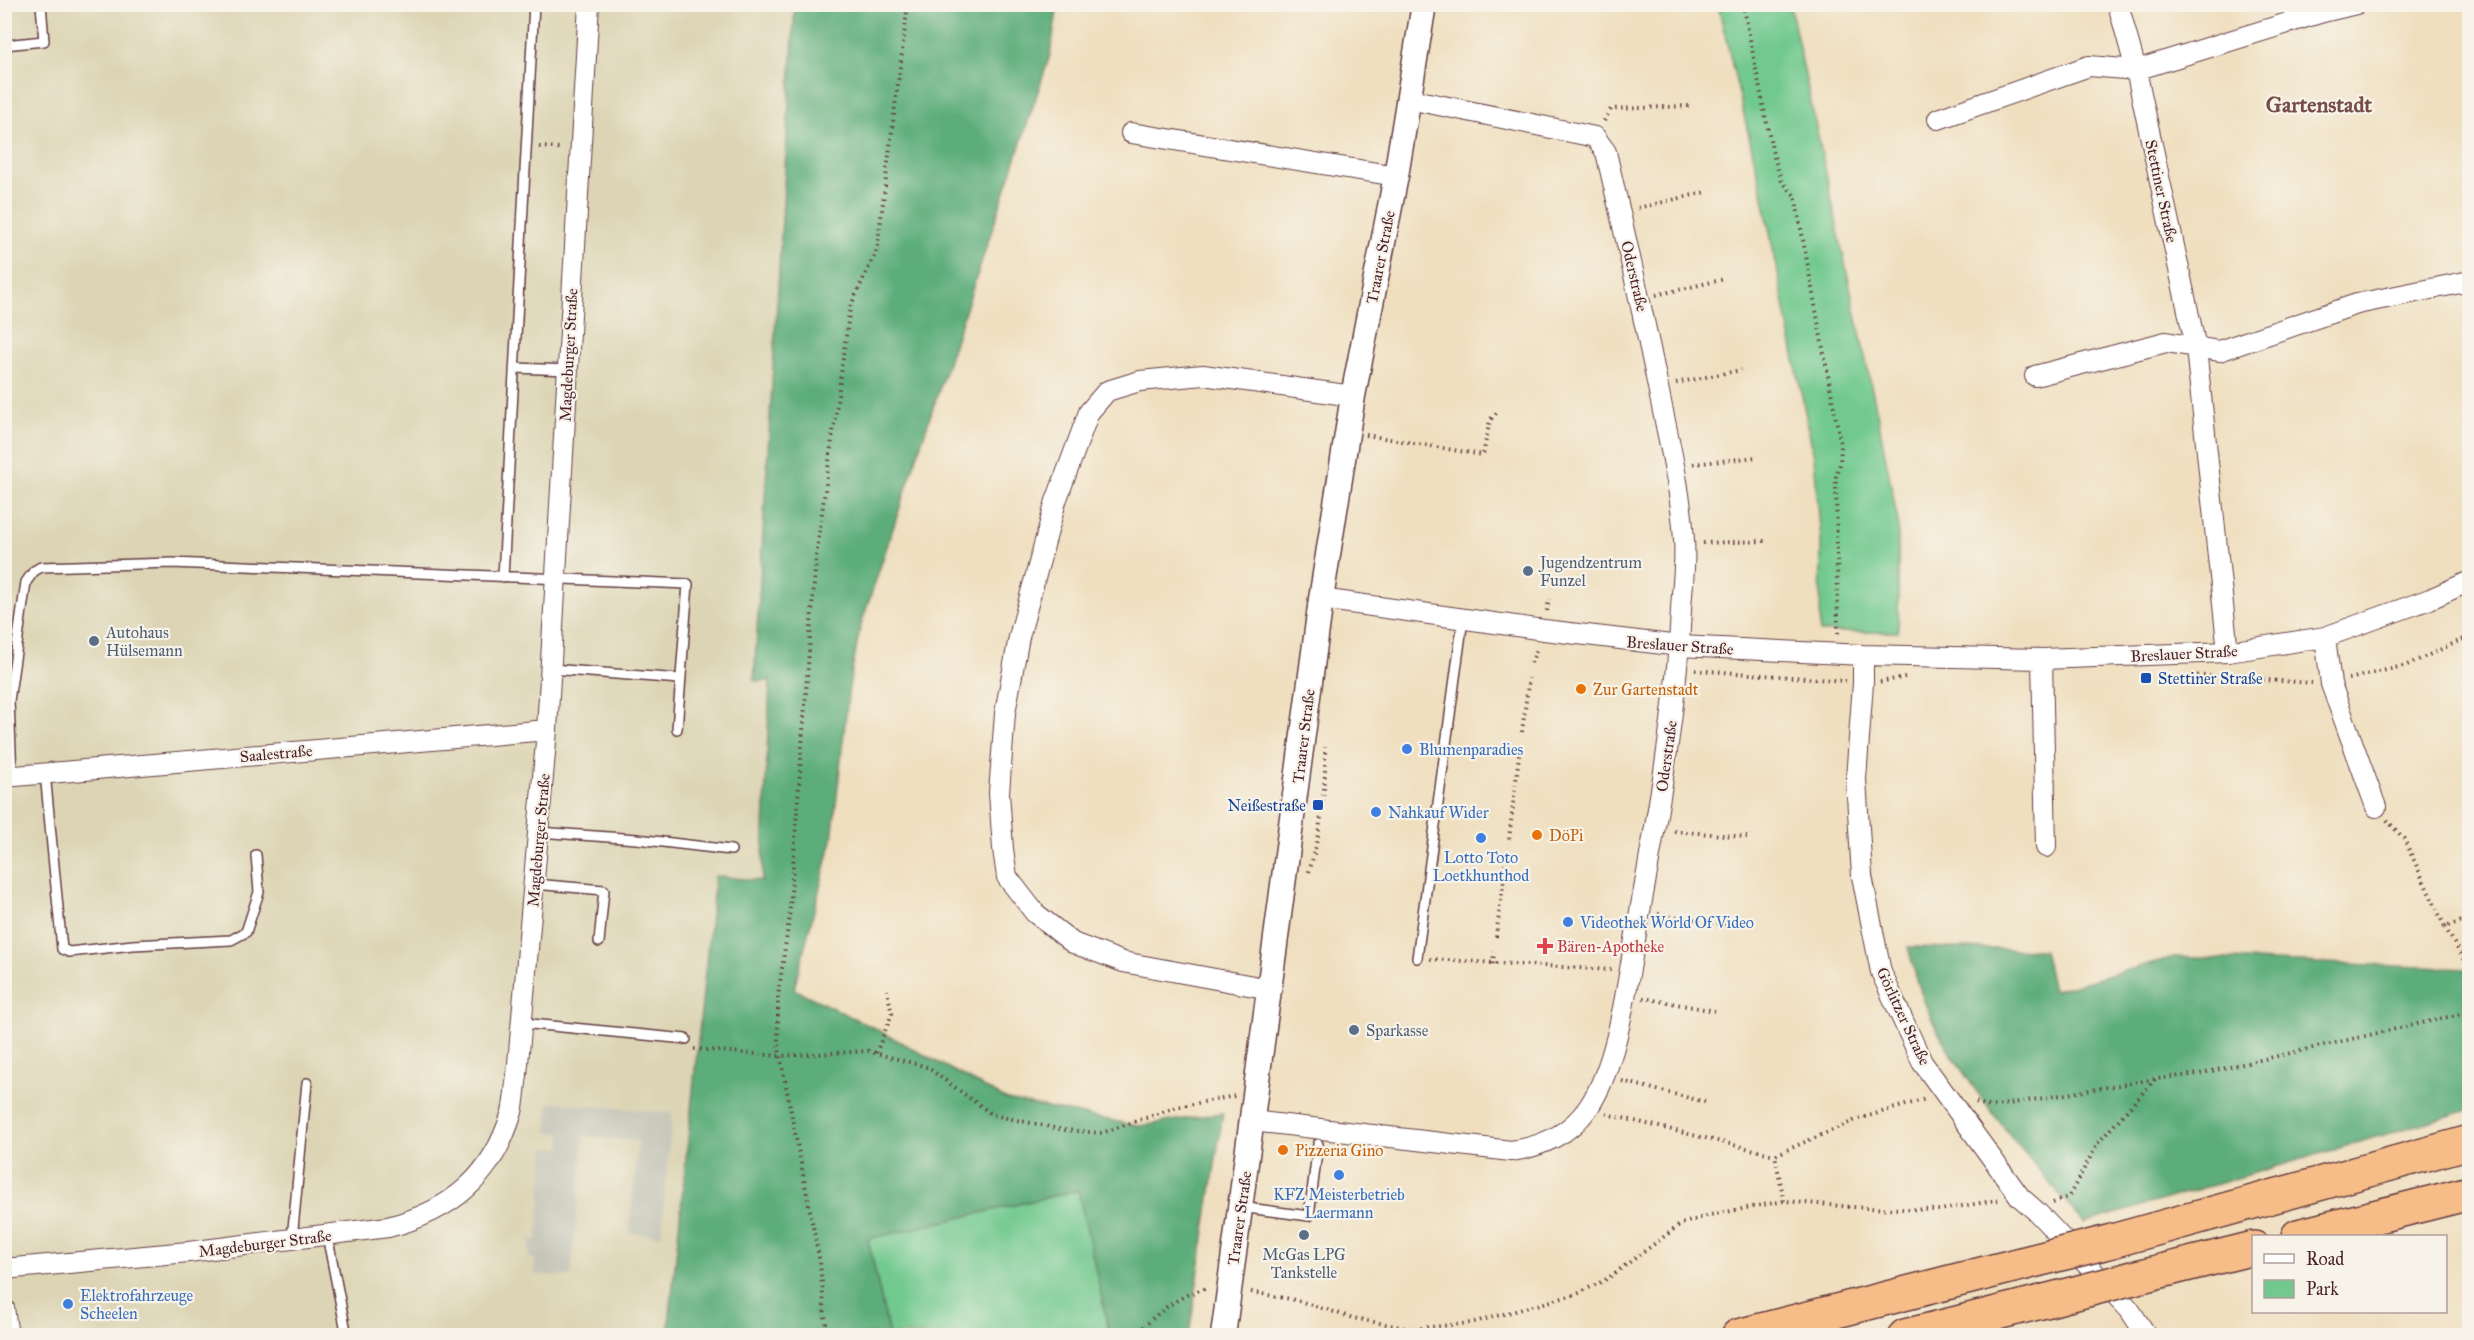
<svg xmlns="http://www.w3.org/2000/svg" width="2474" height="1340" font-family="'IM FELL Great Primer',serif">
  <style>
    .built { fill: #dcd4b4 }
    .industrial { fill: #c5c5b8 }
    .green { fill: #72c98f; stroke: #5e745d; stroke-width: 1.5 }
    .forest { fill: #5dad7a; stroke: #546652; stroke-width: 1.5 }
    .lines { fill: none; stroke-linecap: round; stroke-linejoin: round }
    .service-casing { stroke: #633c41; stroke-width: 12 }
    .minor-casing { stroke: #633c41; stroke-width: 22 }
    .tertiary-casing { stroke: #633c41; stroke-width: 27 }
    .motorway-casing { stroke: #633c41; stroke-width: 36 }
    .path { stroke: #633c41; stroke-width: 4; stroke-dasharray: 1.5 4.5; stroke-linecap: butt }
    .service { stroke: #fff; stroke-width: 9 }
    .minor { stroke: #fff; stroke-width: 20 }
    .tertiary { stroke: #fff; stroke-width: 24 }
    .motorway { stroke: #f7bd88; stroke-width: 33 }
    .motorway-bridge-casing { stroke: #633c41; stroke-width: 36; stroke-linecap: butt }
    .motorway-bridge { stroke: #f7bd88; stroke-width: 33 }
    .service-dot { fill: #5c6f8a; stroke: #f7f3e8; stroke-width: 2 }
    .transit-dot { fill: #1a4fb4; stroke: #f7f3e8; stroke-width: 2 }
    .food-dot { fill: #e8710a; stroke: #f7f3e8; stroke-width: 2 }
    .shop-dot { fill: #3f7fe0; stroke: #f7f3e8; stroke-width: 2 }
    .health-dot { fill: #e0444e; stroke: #f7f3e8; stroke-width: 2 }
    .labels { text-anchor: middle; stroke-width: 4.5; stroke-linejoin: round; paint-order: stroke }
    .street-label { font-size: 16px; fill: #4a1f2b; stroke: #f7f3e8 }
    .service-label { font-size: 16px; fill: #4e5e75; stroke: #f7f3e8; text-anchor: start }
    .transit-label { font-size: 16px; fill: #164399; stroke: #f7f3e8; text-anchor: start }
    .food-label { font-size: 16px; fill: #c56008; stroke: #f7f3e8; text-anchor: start }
    .shop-label { font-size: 16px; fill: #366cbe; stroke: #f7f3e8; text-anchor: start }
    .health-label { font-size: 16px; fill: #be3a42; stroke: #f7f3e8; text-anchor: start }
    .district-label { font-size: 22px; font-weight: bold; fill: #764d49; stroke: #f7f3e8 }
  </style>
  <rect width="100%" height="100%" fill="#f7f3e8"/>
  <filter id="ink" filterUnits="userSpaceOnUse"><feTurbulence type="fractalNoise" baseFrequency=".0167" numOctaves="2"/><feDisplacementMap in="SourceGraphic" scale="12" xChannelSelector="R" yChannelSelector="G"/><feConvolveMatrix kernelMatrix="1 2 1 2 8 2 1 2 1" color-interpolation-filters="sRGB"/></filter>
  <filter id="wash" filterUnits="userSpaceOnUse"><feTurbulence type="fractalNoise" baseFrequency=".008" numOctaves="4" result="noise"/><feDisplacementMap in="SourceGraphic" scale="24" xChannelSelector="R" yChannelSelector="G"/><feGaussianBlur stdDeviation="1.35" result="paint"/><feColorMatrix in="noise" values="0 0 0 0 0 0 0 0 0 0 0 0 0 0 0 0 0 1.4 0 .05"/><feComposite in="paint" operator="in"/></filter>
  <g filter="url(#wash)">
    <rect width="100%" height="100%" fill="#efdfbf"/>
    <path class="built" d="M5 5H797L754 681H770L762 881 715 877 668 1335 5 1336Z"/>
    <path class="industrial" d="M549 1102 672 1113 661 1236 629 1233 638 1141 584 1136 571 1277 534 1274 535 1259 529 1258 530 1239 537 1240 545 1147 561 1148 562 1133 547 1132Z"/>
    <path class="green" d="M1718 5H1790L1878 418 1898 522V632H1820L1821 541 1814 457 1761 187Z
      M1079 1190 1110 1335H889L868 1239Z"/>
    <path class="forest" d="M795 5H1058L1050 55 860 628 849 687 832 840 794 989 884 1033 1007 1100 1139 1126 1223 1113 1189 1335H1110L1078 1190 868 1239 889 1335H668L715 876 762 881 770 681H754Z
      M1908 947 2044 950 2053 991 2174 957 2469 969V1110L2084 1223C2034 1164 1981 1105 1941 1037 1925 1010 1916 978 1908 947Z"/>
  </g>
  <g filter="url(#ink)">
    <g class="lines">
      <g class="service-casing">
        <path id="service" d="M4 45 44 41 41 4
          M514 368 568 370
          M503 577 534 4
          M551 669 680 679
          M45 773 62 949 69 952 133 945 231 940 246 932 259 892 256 855
          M12 776 9 701 26 582 34 571 41 567 172 563 688 584 677 729
          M538 832 637 839 731 850
          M534 884 604 890 599 942
          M1417 958 1463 619
          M521 1023 686 1039
          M1240 1207 1309 1216 1318 1144
          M327 1235 347 1336
          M292 1239 307 1083"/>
      </g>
      <g class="minor-casing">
        <path id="minor" d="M2118 4 2136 70 2196 348 2228 652
          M1938 119 2089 66 2136 70 2323 12 2356 4
          M1131 133 1396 176
          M2035 376 2166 342 2219 351 2357 304 2470 281
          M1321 599 1544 630 1680 646 1863 655 2042 659 2228 652 2325 637 2430 599 2470 581
          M2325 637 2331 684 2376 807
          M1863 655V683L1856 779 1862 876 1881 972 1922 1062 2020 1197 2036 1211 2129 1309 2147 1336
          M2042 659 2046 847
          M4 777 547 730
          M1270 989 1123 962 1073 943 1035 913 1007 877 1003 849 999 793 1005 713 1019 637 1056 501 1089 412 1107 391 1140 381 1203 375 1353 396
          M1252 1121 1511 1151C1541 1147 1570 1134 1588 1108 1619 1062 1627 982 1637 928 1656 823 1676 717 1681 610 1682 587 1686 563 1684 540 1681 488 1668 438 1658 387 1642 308 1624 230 1606 152L1595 137 1409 99
          M4 1269 188 1252 388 1227C452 1211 493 1176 512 1112 515 1100 515 1087 517 1075L547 730 589 4
          M4 1308 8 1336"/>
      </g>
      <g class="tertiary-casing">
        <path id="tertiary" d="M1223 1336 1321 599 1353 396 1396 176 1424 4"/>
      </g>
      <g class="motorway-casing">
        <path id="motorway" d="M2298 1236 2470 1193
          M2112 1241 2470 1142
          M2133 1278 2254 1248
          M1738 1336 2021 1264
          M1905 1336 2045 1301"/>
      </g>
      <path class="path" d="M1743 4 1773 154 1782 181 1795 196 1841 446 1840 464 1836 477 1838 635
        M1604 121 1611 109 1690 106
        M539 147 561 148
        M1638 208 1706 192
        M1656 295 1725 279
        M1676 383 1741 370
        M1366 435 1483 455 1490 420 1499 410
        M1693 464 1757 457
        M1703 543 1765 541
        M1547 611 1549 599
        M1531 663 1538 647
        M1695 670 1846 681
        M2191 675 2312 683
        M2349 679 2407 665 2470 636
        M1880 682 1905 677
        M1522 732 1529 678
        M2387 820 2404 839 2445 927 2470 918
        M1674 831 1747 837
        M1509 839 1520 747
        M1309 872C1321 831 1326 790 1325 747
        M1658 914 1731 925
        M2445 927 2470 971
        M1496 937 1507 854
        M1430 959 1611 970
        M1493 964 1494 952
        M1643 998 1715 1011
        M694 1049 780 1056 868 1051 927 1067 993 1115 1064 1130 1102 1133 1177 1107 1235 1096
        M876 1053 892 1014 887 990
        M1622 1081 1705 1102
        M1976 1102 1990 1107 2155 1079 2199 1074 2470 1012
        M1606 1114 1775 1155
        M1784 1201 1775 1155 1858 1119 1926 1099
        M2053 1203 2069 1196 2098 1143 2155 1079
        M1251 1292 1296 1300 1353 1318 1411 1329 1471 1323 1577 1294 1607 1279 1681 1224 1710 1215 1784 1201 1864 1208 1940 1210 1998 1200
        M827 1336 820 1263 778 1044V996L789 920 816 557 850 307 877 250 908 4
        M1135 1336C1157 1313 1177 1295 1208 1288"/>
      <use href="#service" class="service"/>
      <use href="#minor" class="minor"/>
      <use href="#tertiary" class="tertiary"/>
      <use href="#motorway" class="motorway"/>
      <g class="motorway-bridge-casing">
        <path id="motorway-bridge" d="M2021 1264 2112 1241
          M2045 1301 2133 1278"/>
      </g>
      <use href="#motorway-bridge" class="motorway-bridge"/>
    </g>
  </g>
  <g class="service-dot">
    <circle cx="1528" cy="571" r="6"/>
    <circle cx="94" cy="641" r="6"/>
    <circle cx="1354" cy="1030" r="6"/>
    <circle cx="1304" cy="1235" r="6"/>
  </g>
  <g class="transit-dot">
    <rect x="2140" y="672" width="12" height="12" rx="3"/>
    <rect x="1312" y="799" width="12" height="12" rx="3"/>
  </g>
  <g class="food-dot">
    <circle cx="1581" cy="689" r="6"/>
    <circle cx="1537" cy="835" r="6"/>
    <circle cx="1283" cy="1150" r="6"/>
  </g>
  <g class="shop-dot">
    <circle cx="1407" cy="749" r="6"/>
    <circle cx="1376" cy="812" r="6"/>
    <circle cx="1481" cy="838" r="6"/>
    <circle cx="1568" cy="922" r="6"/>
    <circle cx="1339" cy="1175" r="6"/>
    <circle cx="68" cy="1304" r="6"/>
  </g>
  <path class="health-dot" d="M1542 937h6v6h6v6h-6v6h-6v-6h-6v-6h6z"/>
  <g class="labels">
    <g class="street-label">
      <text transform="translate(2162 191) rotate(78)" y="6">Stettiner Straße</text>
      <text transform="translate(1380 257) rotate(-79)" y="6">Traarer Straße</text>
      <text transform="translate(1635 276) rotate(77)" y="6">Oderstraße</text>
      <text transform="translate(568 355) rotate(-87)" y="6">Magdeburger Straße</text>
      <text transform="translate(1680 645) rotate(4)" y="6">Breslauer Straße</text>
      <text transform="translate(2184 653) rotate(-3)" y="6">Breslauer Straße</text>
      <text transform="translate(1303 736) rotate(-83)" y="6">Traarer Straße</text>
      <text transform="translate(276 753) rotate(-5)" y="6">Saalestraße</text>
      <text transform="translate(1666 756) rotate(-82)" y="6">Oderstraße</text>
      <text transform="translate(538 840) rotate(-85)" y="6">Magdeburger Straße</text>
      <text transform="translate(1904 1016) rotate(65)" y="6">Görlitzer Straße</text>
      <text transform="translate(1239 1218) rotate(-82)" y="6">Traarer Straße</text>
      <text transform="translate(265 1243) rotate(-7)" y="6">Magdeburger Straße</text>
    </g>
    <g class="service-label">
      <text x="1540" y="568">Jugendzentrum<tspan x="1540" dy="18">Funzel</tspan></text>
      <text x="106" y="638">Autohaus<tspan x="106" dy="18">Hülsemann</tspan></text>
      <text x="1366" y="1036">Sparkasse</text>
      <text x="1304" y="1260" text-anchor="middle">McGas LPG<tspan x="1304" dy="18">Tankstelle</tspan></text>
    </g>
    <g class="transit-label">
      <text x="2158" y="684">Stettiner Straße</text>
      <text x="1306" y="811" text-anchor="end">Neißestraße</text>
    </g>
    <g class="food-label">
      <text x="1593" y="695">Zur Gartenstadt</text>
      <text x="1549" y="841">DöPi</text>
      <text x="1295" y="1156">Pizzeria Gino</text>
    </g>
    <g class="shop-label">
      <text x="1419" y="755">Blumenparadies</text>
      <text x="1388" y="818">Nahkauf Wider</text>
      <text x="1481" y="863" text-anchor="middle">Lotto Toto<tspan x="1481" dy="18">Loetkhunthod</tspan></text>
      <text x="1580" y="928">Videothek World Of Video</text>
      <text x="1339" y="1200" text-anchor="middle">KFZ Meisterbetrieb<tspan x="1339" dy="18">Laermann</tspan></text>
      <text x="80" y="1301">Elektrofahrzeuge<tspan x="80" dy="18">Scheelen</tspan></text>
    </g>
    <g class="health-label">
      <text x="1557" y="952">Bären-Apotheke</text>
    </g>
    <g class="district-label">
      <text x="2319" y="112">Gartenstadt</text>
    </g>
  </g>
  <rect width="2474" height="1340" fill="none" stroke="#f7f3e8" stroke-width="24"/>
  <rect x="2252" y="1235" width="195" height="78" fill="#f7f3e8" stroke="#b29e9c" stroke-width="1.5"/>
  <rect x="2264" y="1254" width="30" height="9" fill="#ffffff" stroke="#b29e9c" stroke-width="1.5"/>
  <text x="2306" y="1265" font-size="18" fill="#4a1f2b">Road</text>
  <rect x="2264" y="1280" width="30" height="18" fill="#72c98f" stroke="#b29e9c" stroke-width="1.5"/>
  <text x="2306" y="1295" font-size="18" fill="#4a1f2b">Park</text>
</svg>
